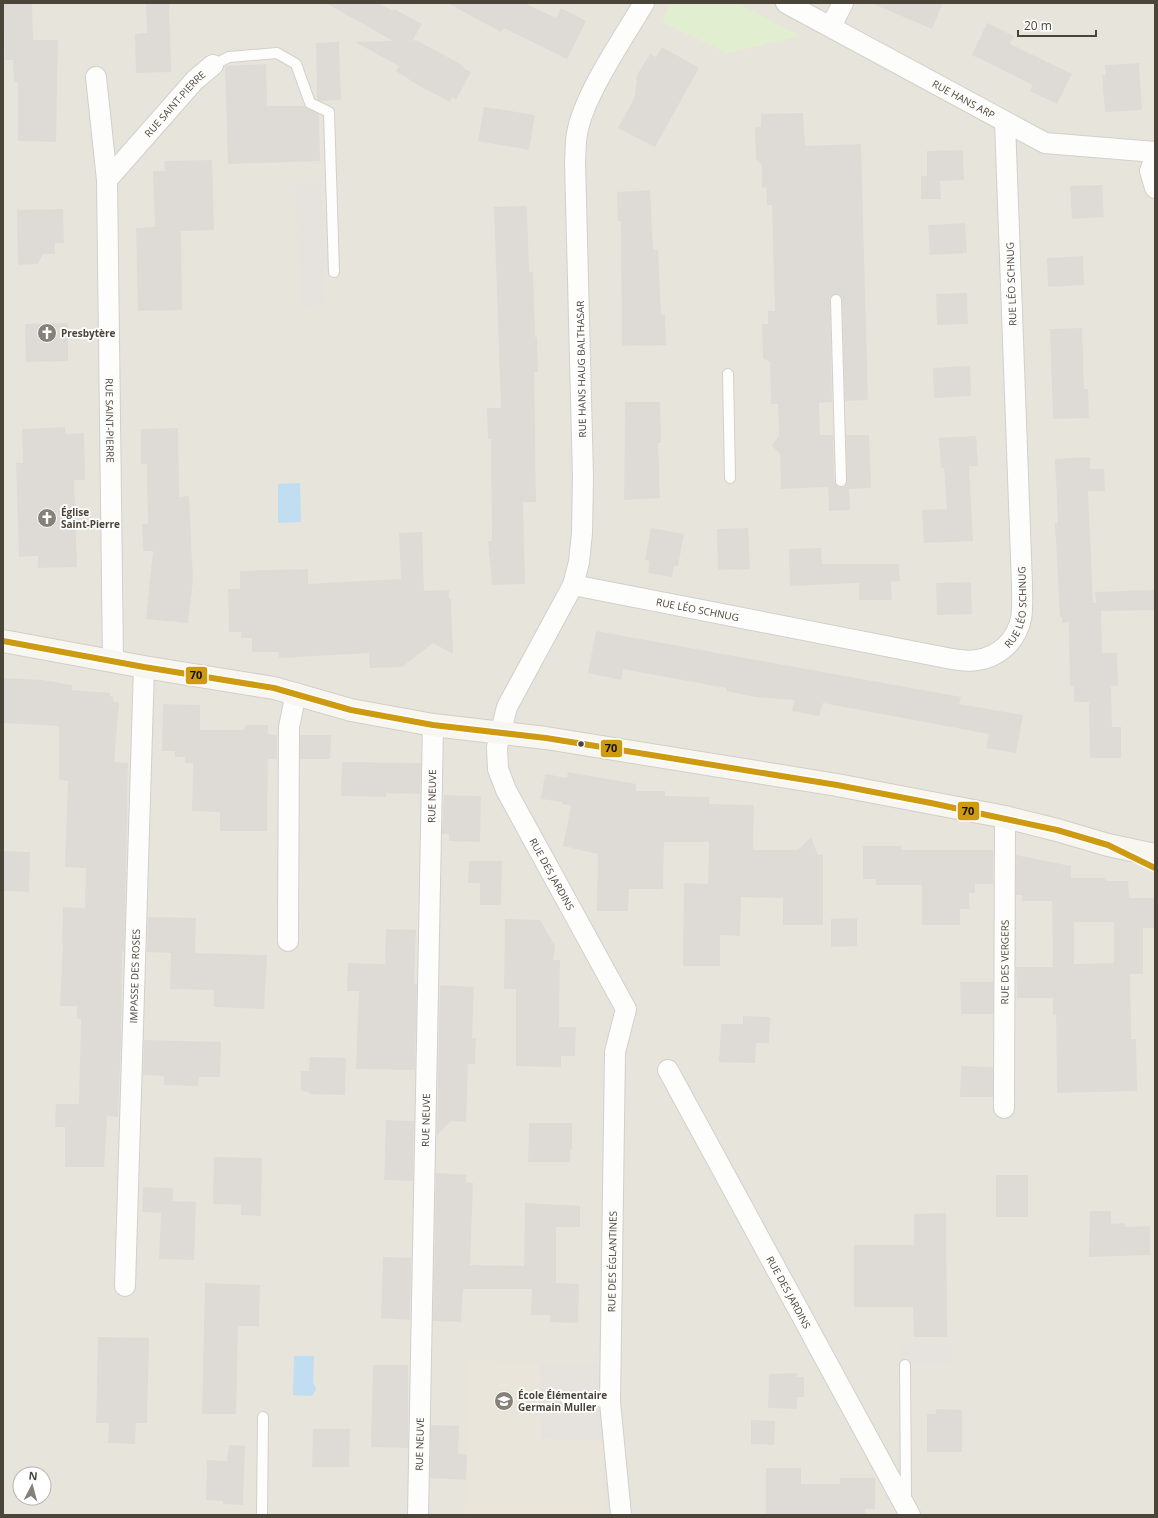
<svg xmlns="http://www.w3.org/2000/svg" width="1158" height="1518" font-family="'Open Sans',sans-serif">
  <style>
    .residential { fill: #e7e4dc; fill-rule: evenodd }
    .education { fill: #eae5da }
    .green { fill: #e1eecf }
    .parking { fill: #e6e3df }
    .water { fill: #c0ddf1 }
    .building { fill: #dedbd6; fill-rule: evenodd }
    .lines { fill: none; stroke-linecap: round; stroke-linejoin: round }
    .lane-casing { stroke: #d2d0cb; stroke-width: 12 }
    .street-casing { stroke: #d2d0cb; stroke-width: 22 }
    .secondary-casing { stroke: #d3cfc5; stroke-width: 24 }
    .lane { stroke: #fdfdfc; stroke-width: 10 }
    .street { stroke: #fdfdfc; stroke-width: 20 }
    .secondary { stroke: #f7f6f1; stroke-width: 22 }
    .bus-1-casing { stroke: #fff; stroke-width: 9 }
    .bus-1 { stroke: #cd9a12; stroke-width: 6 }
    .bus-dot { fill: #4b4439; stroke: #fff; stroke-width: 1.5 }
    .labels { text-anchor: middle; stroke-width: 3.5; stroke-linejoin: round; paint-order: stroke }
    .street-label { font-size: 10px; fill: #4b4439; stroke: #fff }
    .poi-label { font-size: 10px; font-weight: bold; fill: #4b4439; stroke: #fff; text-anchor: start }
    .line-badge { stroke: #fff; stroke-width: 1.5 }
    .pale-badge-label { font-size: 11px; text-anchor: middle; font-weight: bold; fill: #111 }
  </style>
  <rect width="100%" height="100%" fill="#f4f2ee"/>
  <path class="residential" d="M3 3H1155V1515H3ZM20 1474H44V1498H20Z"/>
  <path class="education" d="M469 1360 540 1363 541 1439 604 1440 602 1515H465Z"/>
  <path class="green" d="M670 3H738L800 36 727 53 662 22Z"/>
  <path class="parking" d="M321 183 326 305 300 306 296 184Z
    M952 1343 953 1365H900V1344Z
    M540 1363H601L604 1440 541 1439Z"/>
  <path class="water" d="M300 483 301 522 278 523V484Z
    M294 1356H314L313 1382 316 1389 312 1396 293 1395Z"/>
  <path class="building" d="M4 3H32L33 40H58L56 142 18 141V82H14L13 60H5Z
    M146 3H169L171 72 136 73 135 34 147 33Z
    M326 3H378L393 11 394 9 422 24 412 41 416 40 464 66 463 68 471 72 456 100 452 97 450 102 416 84 396 71 399 66 355 42 393 41Z
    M447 3H524L556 18 561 8 586 21 567 59 504 28 501 32Z
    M871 3H943L932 29Z
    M987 23 1014 36 1010 44 1072 74 1057 104 1030 91 1033 85 972 55Z
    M339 42 341 100 320 101 317 99 316 43Z
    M662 47 699 68 655 147 618 128 635 97 637 75 650 54 656 57Z
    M1139 63 1142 110 1105 112 1102 75H1106L1105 65Z
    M266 64 267 106H304L319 114 320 161 228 164 225 66Z
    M484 107 535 115 529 150 478 141Z
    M803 113 805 146 861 144 868 400 845 401 842 300 839 295 835 294 831 297 830 300 832 402 819 403 820 435H833L834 481 838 486 844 487 847 481 846 435H869L871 488 849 489 850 510 829 511 828 487 781 489 780 454 772 446 779 435 778 404H771L770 362 763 358 762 324H768V311H775L772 205H767L766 187 762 188V165L756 159 755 127H761V114Z
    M963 150 964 180 940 181 941 199H921V176H927V151Z
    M212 160 214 230 181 231 182 310 138 311 136 228 155 227 153 171H165L164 161Z
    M1102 185 1104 217 1072 219 1070 186Z
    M650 190 653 250H658L661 315 665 314 666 345 622 346 621 221H618L617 192Z
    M527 206 529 272H533L535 337H537L538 372H534L536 502H523L525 584 492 585 488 541H491L492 536 491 439H488L487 408H501L494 207Z
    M63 209 64 243H55V254H43L38 264 18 265 17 210Z
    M965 223 967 253 930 255 928 225Z
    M1083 256 1084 285 1048 287 1047 258Z
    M967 293 968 324 937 325 936 294Z
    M68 323V361L26 362 25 324Z
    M1082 328 1084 389H1088L1089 418 1053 419 1050 329Z
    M970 366 971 396 934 398 933 368Z
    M625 402H660L661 443H658L660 498 624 500Z
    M65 427V434L84 433 85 480H74L77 567 38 568V556L19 557 16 463H23L22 429Z
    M178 428 179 497 189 496 193 580 188 623 146 619 153 551H143L142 524H148L147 464H141V429Z
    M976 436 978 466H969L973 541 924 543 922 510 947 509 944 468H941L939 438Z
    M1090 457V469H1104L1105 491H1088L1093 603H1096L1095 592 1154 590 1155 610 1101 611 1102 653H1117L1118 686H1111L1112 727H1121V758H1090L1089 702H1074V686H1070L1069 622 1062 623V618L1060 617 1055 523H1058L1055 459Z
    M651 528 684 534 678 566H674L672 577 648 573 650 561 645 560Z
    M748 528 750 569 718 570 717 529Z
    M422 532 424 591 449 590V599H451L453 654 433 643 402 667 370 668 369 653 279 658V653L276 652H252V638H241V632H229L228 589H240V571L308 569V584L401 579 399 533Z
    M821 548 822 564H899L900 581 891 582 892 600H859V583L790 586 789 549Z
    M971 582 972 614 937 615 936 583Z
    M596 631 961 697 959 704 1023 715 1016 753 986 748 989 734 823 703 819 716 792 711 795 700 755 697 726 691V688L623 669 621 680 588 673Z
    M4 678 43 680 72 685V690L110 693V696L113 697V702H119L114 762 128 763 125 917 124 952 122 951 121 1039 118 1117 107 1116 104 1167H65V1127H55L56 1104H79L81 1019H77V1006H60L63 945H62L63 907 85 908 86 868 65 867 68 781 59 780V726L3 723Z
    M163 704 200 705V730H244L246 725H268V734L277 735V759H268L267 831H220V812L192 811 193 763H185V757H175V751H162Z
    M300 735H331L330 759H300Z
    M342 762 421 763 420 794 386 793V797L341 796Z
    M568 772 636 784V791H665V796L709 797V804L754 805 753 850H798L811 837 818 855H823V925H783V898L741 897 740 936 720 935V966H683L684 883 708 884 709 842H664L663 889H629L628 911H597L598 854 563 846 571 806 562 804V802L541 799 545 774 567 778Z
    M444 795 481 796 480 842 449 841V834H442Z
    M863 846H901V850H993V884H975V893H969L970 909H960V925H922V885H876V879H863Z
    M3 851 30 852 29 892 3 891Z
    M1016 855 1071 866V878H1104L1107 881H1128L1129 898H1155V928H1143V974H1130L1131 1039H1136L1137 1091 1057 1093 1056 1014 1053 1015V998H1017L1016 967H1053L1052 901H1022V895H1016ZM1074 922H1114V963L1074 964Z
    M469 861H502L501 905H480V883H468Z
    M148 917 196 918 195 953 267 955 264 1009 214 1007V990L170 989 171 953 147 952Z
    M857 918V946L831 947V919Z
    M505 919 540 920 555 946 553 960H560L559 1027H576L575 1056H561V1067L516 1066V989H504Z
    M386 929 416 930 414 984H417L415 1070 356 1069 359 991H347L348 963 385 964Z
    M960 982H993V1014H961Z
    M440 985 474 987 472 1038H476L475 1064H468L466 1122 451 1121 437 1135Z
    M743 1016 770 1017 769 1043H756L755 1063 719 1062 721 1024H743Z
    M144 1040 221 1042 220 1077H199L198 1086 164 1085V1076L143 1075Z
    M310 1057 346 1058 345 1095 309 1094V1092L301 1091V1071H309Z
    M961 1066 993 1067V1097H960Z
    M386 1120 414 1121 413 1181 384 1180Z
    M529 1123H572V1150L570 1149V1162H528Z
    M214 1157 262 1158 261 1216 241 1215V1205L213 1204Z
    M436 1173 466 1175V1182L473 1183 470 1265 524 1266 525 1203 580 1206V1227H556V1283L579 1284 578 1323 550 1322V1315H531L532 1289H463L461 1322 433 1321Z
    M996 1175H1028V1217H996Z
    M143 1187 173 1188V1201L196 1202 194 1260 159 1259 161 1213 142 1212Z
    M1090 1211H1111V1224L1125 1223V1227L1150 1226V1255L1089 1257Z
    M946 1213 947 1337H914L913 1307H854V1245H914V1214Z
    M383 1257 411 1258 410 1320 381 1318Z
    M205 1283 260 1285 259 1326H238L236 1414H202Z
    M98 1337 149 1338 147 1423H136L135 1444 108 1443 109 1423H96Z
    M373 1365H408V1448L371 1447Z
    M797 1373V1377H804V1397H797V1409L768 1408 769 1374Z
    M936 1409 962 1410V1452H927V1414H936Z
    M751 1420 775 1421 774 1445 751 1444Z
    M431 1425 459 1426 458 1454H467L466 1480 430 1478Z
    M313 1429H350L349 1467H312Z
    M229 1445 245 1446 243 1505 223 1504V1501L206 1500 207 1460 227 1461Z
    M766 1468H801V1484H840V1478H875V1509H865V1515H766Z"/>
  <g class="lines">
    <g class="lane-casing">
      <path id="lane" d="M213 65 229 57 277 53 296 64 310 103 329 112 334 272
        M836 300 841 481
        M728 374 730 478
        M905 1365 906 1499
        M566 1400 610 1402
        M262 1515 263 1417"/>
    </g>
    <g class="street-casing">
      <g id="street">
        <path id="s1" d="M786 3 1045 143 1155 152"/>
        <path d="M831 26 843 3"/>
        <path id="s2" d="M96 77 107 180 113 660"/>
        <path d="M1155 157 1150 171 1155 188"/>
        <path id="s3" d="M107 180 195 80 213 65"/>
        <path id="s4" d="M573 585 952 659C960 660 969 662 977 660 999 657 1016 641 1021 619 1023 608 1022 596 1022 585L1005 122"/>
        <path d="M288 941 289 727 296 693"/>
        <path id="s5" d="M668 1070 910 1515"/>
        <path id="s6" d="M1004 1108 1005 817"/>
        <path id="s7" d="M125 1286 144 667"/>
        <path id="s8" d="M418 1515 433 725"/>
        <path id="s9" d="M621 1515 610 1402 615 1052 626 1009 506 790 498 769 497 747 507 707 573 585 579 562 582 533 583 477 575 161C576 152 575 143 577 134 583 96 624 37 644 3"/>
      </g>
    </g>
    <g class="secondary-casing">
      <path id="secondary" d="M3 641 144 667 274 688 351 710 433 725 546 738 837 785 1005 817 1057 830 1108 845 1155 855"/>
    </g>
    <use href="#lane" class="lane"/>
    <use href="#street" class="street"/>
    <use href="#secondary" class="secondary"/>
    <g class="bus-1-casing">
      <path id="bus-1" d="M3 641 144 667 274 688 351 710 433 725 546 738 837 785 931 803 1057 830 1108 845 1155 868"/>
    </g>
    <use href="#bus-1" class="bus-1"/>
  </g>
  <defs>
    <g id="church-disc" transform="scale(1)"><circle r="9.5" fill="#868178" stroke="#fff"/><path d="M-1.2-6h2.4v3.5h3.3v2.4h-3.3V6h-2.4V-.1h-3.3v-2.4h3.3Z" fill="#fff"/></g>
    <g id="school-disc" transform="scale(1)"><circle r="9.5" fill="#868178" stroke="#fff"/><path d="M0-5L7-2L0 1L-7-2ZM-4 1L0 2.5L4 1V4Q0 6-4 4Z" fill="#fff"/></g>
  </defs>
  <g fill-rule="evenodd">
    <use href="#church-disc" x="47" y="333"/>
    <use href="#church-disc" x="47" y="518"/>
    <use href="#school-disc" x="504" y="1401"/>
  </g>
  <circle class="bus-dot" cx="581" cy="744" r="3.5"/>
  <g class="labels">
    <g class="street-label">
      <text dy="4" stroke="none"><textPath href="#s1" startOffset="202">RUE HANS ARP</textPath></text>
      <text dy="4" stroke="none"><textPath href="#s3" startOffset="102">RUE SAINT-PIERRE</textPath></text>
      <text transform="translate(1011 284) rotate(-92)" y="4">RUE LÉO SCHNUG</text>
      <text transform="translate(581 369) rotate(-91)" y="4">RUE HANS HAUG BALTHASAR</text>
      <text dy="4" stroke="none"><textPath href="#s2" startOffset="344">RUE SAINT-PIERRE</textPath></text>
      <text dy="4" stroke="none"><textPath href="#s4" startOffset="486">RUE LÉO SCHNUG</textPath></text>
      <text dy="4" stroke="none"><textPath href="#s4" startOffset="127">RUE LÉO SCHNUG</textPath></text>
      <text dy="4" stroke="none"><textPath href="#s8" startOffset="719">RUE NEUVE</textPath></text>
      <text transform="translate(552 874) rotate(61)" y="4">RUE DES JARDINS</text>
      <text dy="4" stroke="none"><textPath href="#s6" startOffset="146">RUE DES VERGERS</textPath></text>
      <text dy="4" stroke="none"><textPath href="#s7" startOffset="310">IMPASSE DES ROSES</textPath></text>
      <text dy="4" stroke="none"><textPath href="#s8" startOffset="395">RUE NEUVE</textPath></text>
      <text dy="4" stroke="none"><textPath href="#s9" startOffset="254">RUE DES ÉGLANTINES</textPath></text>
      <text dy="4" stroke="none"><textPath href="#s5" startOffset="253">RUE DES JARDINS</textPath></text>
      <text dy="4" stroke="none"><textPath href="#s8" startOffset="71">RUE NEUVE</textPath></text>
    </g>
    <g class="poi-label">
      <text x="61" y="337">Presbytère</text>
      <text x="61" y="516">Église<tspan x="61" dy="12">Saint-Pierre</tspan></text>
      <text x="518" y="1399">École Élémentaire<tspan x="518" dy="12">Germain Muller</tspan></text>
    </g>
  </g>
  <g class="line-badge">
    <rect x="185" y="666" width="23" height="19" rx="4" fill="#cd9a12"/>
    <rect x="600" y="739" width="23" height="19" rx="4" fill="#cd9a12"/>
    <rect x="957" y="801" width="23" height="20" rx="4" fill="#cd9a12"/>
  </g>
  <g class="pale-badge-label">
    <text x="196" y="679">70</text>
    <text x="611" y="752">70</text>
    <text x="968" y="815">70</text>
  </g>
  <rect width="1158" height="1518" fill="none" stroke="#4b4439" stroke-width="8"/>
  <g transform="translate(32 1486) rotate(6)"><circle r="19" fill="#ffffff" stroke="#b7b4b0"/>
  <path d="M0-3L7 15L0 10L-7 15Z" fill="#868178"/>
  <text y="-6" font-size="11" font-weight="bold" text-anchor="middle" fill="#4b4439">N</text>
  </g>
  <path d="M1018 30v6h78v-6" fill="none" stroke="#4b4439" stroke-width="2"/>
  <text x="1024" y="30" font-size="12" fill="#4b4439" stroke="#ffffff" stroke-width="3" paint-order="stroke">20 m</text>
</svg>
